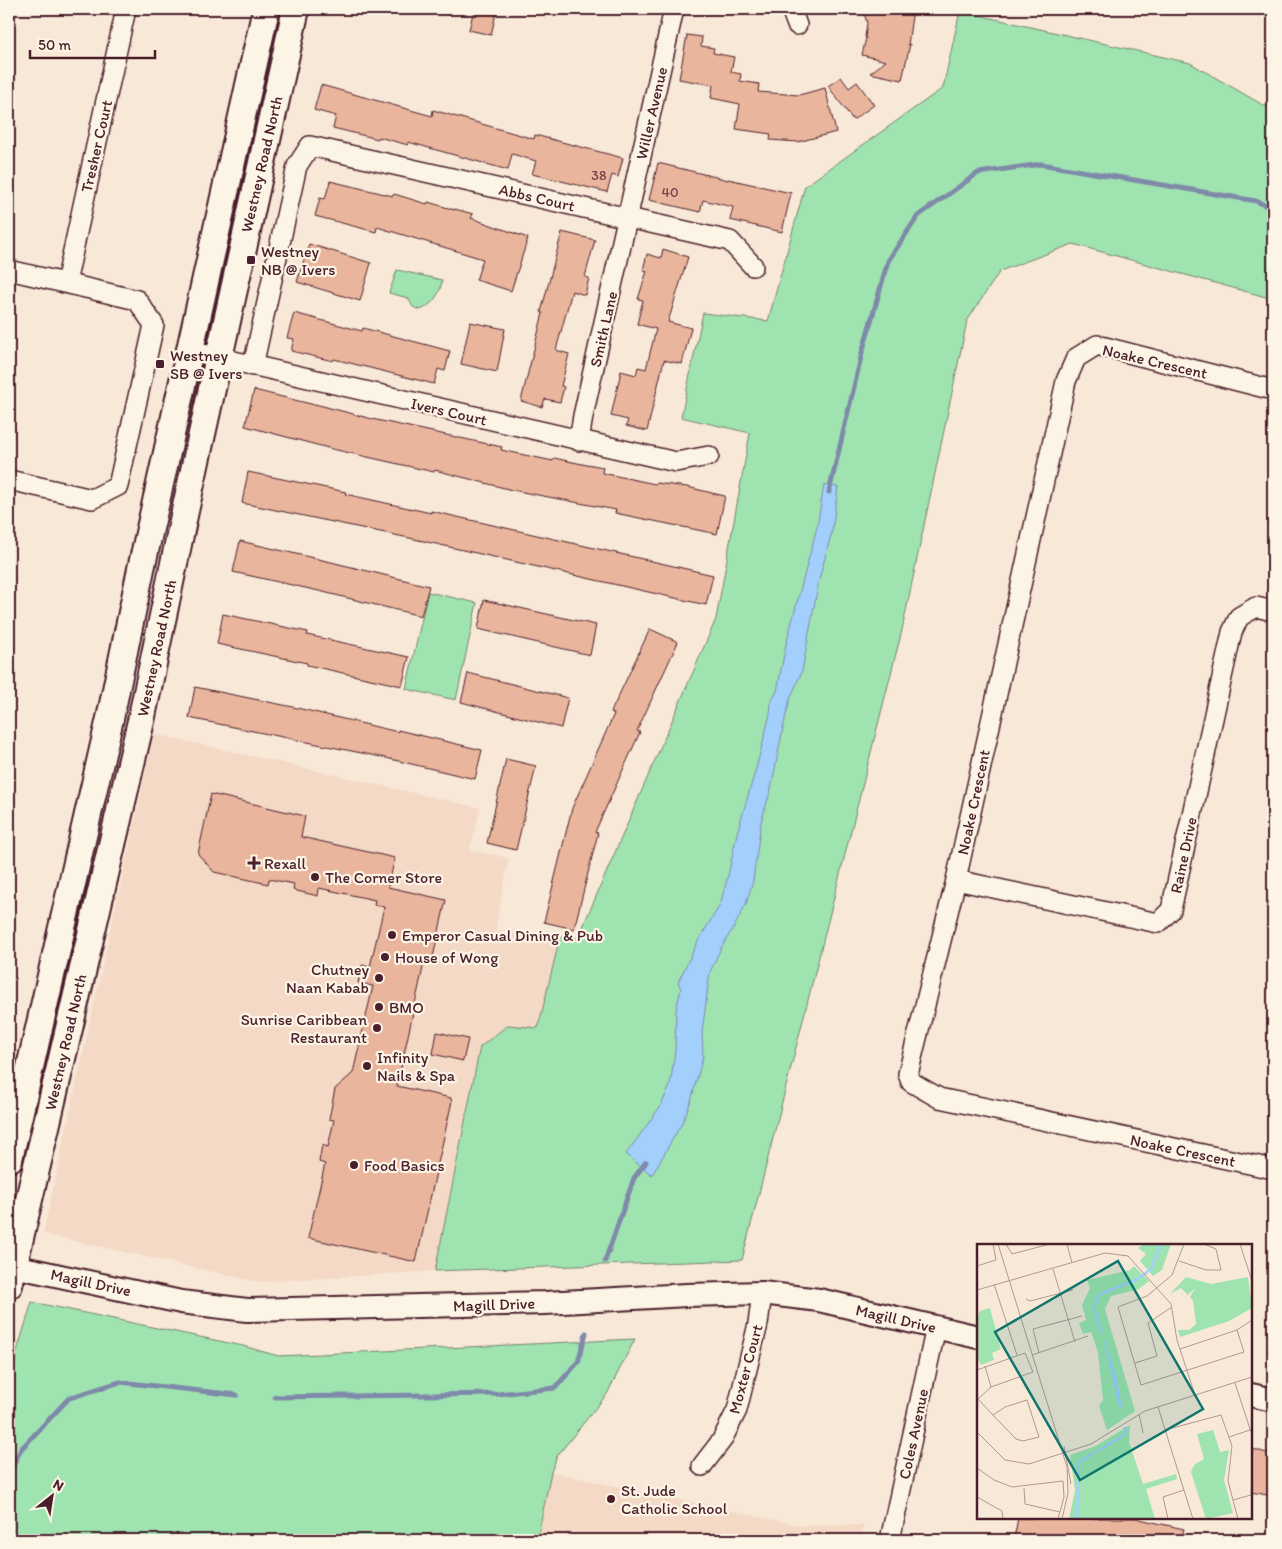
<svg xmlns="http://www.w3.org/2000/svg" width="1282" height="1549" font-family="Itim,sans-serif">
  <style>
    .built { fill: #f4d9c6 }
    .green { fill: #9fe4b0; stroke: #74826e }
    .water { fill: #a3cffd; stroke: #7f89a9 }
    .lines { fill: none; stroke-linecap: round; stroke-linejoin: round }
    .stream { stroke: #7f89a9; stroke-width: 5 }
    .building { fill: #eab59d; stroke: #4a1f2b }
    .minor-casing { stroke: #4a1f2b; stroke-width: 22 }
    .tertiary-casing { stroke: #4a1f2b; stroke-width: 26 }
    .secondary-casing { stroke: #4a1f2b; stroke-width: 30 }
    .minor { stroke: #fcf5e5; stroke-width: 19 }
    .tertiary { stroke: #fcf5e5; stroke-width: 22 }
    .secondary { stroke: #fcf5e5; stroke-width: 26 }
    .poi-dot { fill: #4a1f2b; stroke: #fcf5e5; stroke-width: 2 }
    .labels { text-anchor: middle; stroke-width: 4.5; stroke-linejoin: round; paint-order: stroke }
    .number-label { font-size: 14px; fill: #724448 }
    .street-label { font-size: 16px; fill: #4a1f2b; stroke: #fcf5e5 }
    .poi-label { font-size: 16px; fill: #4a1f2b; stroke: #fcf5e5; text-anchor: start }
    .inset-river { fill: none; stroke: #a3cffd; stroke-width: 2.5 }
    .inset-road { fill: none; stroke: #b29892; stroke-width: 1 }
    .view { fill: #0f766e; fill-opacity: 0.15; stroke: #0f766e; stroke-width: 2.5 }
    .inset-edge { fill: none; stroke: #4a1f2b; stroke-width: 2.5 }
  </style>
  <rect width="100%" height="100%" fill="#f8e8d7"/>
  <filter id="ink" filterUnits="userSpaceOnUse"><feTurbulence type="fractalNoise" baseFrequency=".02" numOctaves="2"/><feDisplacementMap in="SourceGraphic" scale="10" xChannelSelector="R" yChannelSelector="G"/><feConvolveMatrix kernelMatrix="1 2 1 2 8 2 1 2 1" color-interpolation-filters="sRGB"/></filter>
  <g filter="url(#ink)">
    <path class="built" d="M154 734 480 808 470 850 509 858 495 931 560 937 538 1029 508 1025 480 1047 435 1271 258 1282 43 1234Z
      M551 1472 803 1526 864 1525 860 1540H537Z"/>
    <path class="green" d="M960 11 1190 63 1263 105 1273 108V299L1073 244 1000 271 967 321 902 630 742 1260 435 1271 480 1047 508 1025 538 1028 560 937 578 938 716 619 750 433 681 417 703 313 768 321 805 186 943 88Z
      M397 270 442 280C441 293 432 306 420 310L413 307 408 298 389 293Z
      M428 592 477 603 456 700 406 689Z
      M32 1302 243 1346 278 1356 635 1339 607 1394 557 1456 551 1472 537 1540H9V1377Z"/>
    <path class="water" d="M824 485 838 487 832 531 819 580 802 671 790 699 783 728 771 789 761 822 753 881 746 904 734 927 721 948 710 972 702 1032 703 1056 691 1101 682 1123 652 1175 626 1154 660 1107 670 1086 675 1051 676 1009 681 989 678 982 698 941 720 905 728 876 737 833 757 765 770 714 771 702 777 691 786 644 817 527Z"/>
    <g class="lines">
      <path class="stream" d="M829 492 862 353 888 261 918 216 978 173 1041 164 1256 201 1273 209
        M605 1261 634 1178 646 1162
        M275 1397 498 1394 555 1388 578 1362 586 1333
        M9 1474 21 1449 69 1398 120 1382 237 1395"/>
    </g>
    <path class="building" d="M474 9H497L491 35 469 30Z
      M863 9H913L908 45 910 44 902 80 870 73 886 61 862 55 866 38 865 37 867 23Z
      M687 35 702 37 701 46 714 48 713 53 734 57 731 72 741 74 740 81 759 84 758 92 799 95 825 88 836 132 798 142 770 140 771 134 736 129 740 104 711 98 713 85 679 79Z
      M841 77 849 88 857 82 874 105 853 120 828 86Z
      M321 85 432 116 433 110 534 139 535 135 623 158 618 177 612 175 607 192 532 174 536 161 512 154 508 170 408 142V145L379 137 378 139 333 128 336 116 314 110Z
      M658 163 728 180V179L791 193 782 232 730 220 733 207 703 200 700 212 649 200Z
      M330 181 393 196 394 194 427 204 428 202 455 210V209L473 214 471 218 528 238 511 291 476 280 483 259 377 227 376 232 315 216 320 198 325 199Z
      M562 232 595 240 585 277 589 278 585 295 572 291 556 350 569 354 561 386 564 387 560 402 545 399 542 407 521 401 543 313 541 312Z
      M309 244 371 263 360 301 297 282Z
      M663 249 688 257 668 322 691 328 682 364 664 360 647 431 626 426 628 420 611 416 621 371 636 375 638 367 646 369 656 329 637 324 643 300 638 299 647 271 643 270 647 254 661 258Z
      M294 313 362 331 363 328 450 351 445 371 438 369 434 384 334 359 333 361 291 351 294 339 287 338Z
      M470 322 505 329 497 372 461 364Z
      M254 390 315 405V404L372 419 502 447 501 450 553 461 554 458 587 465V464L603 467 602 473 655 484 656 483 687 487 725 496 717 534 615 513 616 510 512 490 435 470 434 472 332 449 245 426Z
      M248 472 346 492 345 494 431 513V511L713 575 706 605 414 539 242 503Z
      M240 541 331 562 429 586 421 616 319 591 233 572Z
      M484 600 596 625 590 655 478 629Z
      M223 614 308 632 307 635 409 657 402 686 307 665V663L217 644Z
      M650 629 678 642 637 731 640 732 595 832 598 833 574 929 544 922 572 808 614 714 611 712Z
      M468 673 568 698 561 728 461 702Z
      M195 687 293 707 398 732V730L482 750 475 779 386 758 189 718Z
      M506 759 536 766 516 850 487 843Z
      M211 794 305 816 301 837 395 858 388 887 446 900 433 957 424 963 397 1086 451 1098V1100L452 1101 416 1262 308 1238 325 1164 319 1162 322 1145 328 1147 334 1120 329 1119 335 1089 353 1073 373 986 358 983 362 965 370 967 384 907 374 905 375 900 319 888 318 896 293 890 294 884 269 879 268 884 214 872 198 854Z
      M437 1032 468 1039 463 1061 433 1054Z
      M1253 1449 1273 1455V1496L1251 1492V1458Z
      M1018 1518H1135L1184 1529 1181 1540H1024L1014 1538Z"/>
    <g class="lines">
      <g class="minor-casing">
        <path id="minor" d="M791 9 797 25
          M9 270 137 300 154 325 118 486 92 499 9 480
          M66 283 126 9
          M190 351 676 462 709 456
          M253 366 297 166 310 146 730 241 753 266
          M1273 390 1097 345 1076 358 1066 381 956 880 908 1074 911 1082 939 1098 1273 1169
          M579 441 583 416 674 9
          M956 880 1158 923 1171 910 1232 632 1239 617 1256 607 1273 611
          M702 1466 722 1440 737 1410 758 1324 762 1293
          M890 1540 936 1327"/>
      </g>
      <g class="tertiary-casing">
        <path id="tertiary" d="M9 1265 181 1302 247 1310 545 1303 687 1295 762 1293 819 1300 978 1337
          M1251 1395 1273 1400"/>
      </g>
      <g class="secondary-casing">
        <path id="secondary" d="M9 1159 111 714 141 569 266 9
          M9 1285 141 721 185 511 296 9"/>
      </g>
      <use href="#minor" class="minor"/>
      <use href="#tertiary" class="tertiary"/>
      <use href="#secondary" class="secondary"/>
    </g>
  </g>
  <g class="poi-dot">
    <rect x="246" y="255" width="10" height="10" rx="2.5"/>
    <rect x="155" y="359" width="10" height="10" rx="2.5"/>
    <path d="M251.5 855.5h5v5h5v5h-5v5h-5v-5h-5v-5h5z"/>
    <circle cx="315" cy="877" r="5"/>
    <circle cx="392" cy="935" r="5"/>
    <circle cx="385" cy="957" r="5"/>
    <circle cx="379" cy="978" r="5"/>
    <circle cx="379" cy="1007" r="5"/>
    <circle cx="377" cy="1028" r="5"/>
    <circle cx="367" cy="1066" r="5"/>
    <circle cx="354" cy="1165" r="5"/>
    <circle cx="611" cy="1499" r="5"/>
  </g>
  <g class="labels">
    <g class="number-label">
      <text x="599" y="180">38</text>
      <text x="670" y="197">40</text>
    </g>
    <g class="street-label">
      <text transform="translate(651 113) rotate(-77)" y="6">Willer Avenue</text>
      <text transform="translate(96 146) rotate(-77)" y="6">Tresher Court</text>
      <text transform="translate(261 164) rotate(-77)" y="6">Westney Road North</text>
      <text transform="translate(537 197) rotate(13)" y="6">Abbs Court</text>
      <text transform="translate(603 329) rotate(-77)" y="6">Smith Lane</text>
      <text transform="translate(1155 361) rotate(13)" y="6">Noake Crescent</text>
      <text transform="translate(449 411) rotate(13)" y="6">Ivers Court</text>
      <text transform="translate(156 648) rotate(-78)" y="6">Westney Road North</text>
      <text transform="translate(973 802) rotate(-78)" y="6">Noake Crescent</text>
      <text transform="translate(1183 855) rotate(-78)" y="6">Raine Drive</text>
      <text transform="translate(65 1042) rotate(-77)" y="6">Westney Road North</text>
      <text transform="translate(1183 1150) rotate(12)" y="6">Noake Crescent</text>
      <text transform="translate(91 1282) rotate(12)" y="6">Magill Drive</text>
      <text transform="translate(494 1304) rotate(-2)" y="6">Magill Drive</text>
      <text transform="translate(896 1318) rotate(13)" y="6">Magill Drive</text>
      <text transform="translate(745 1369) rotate(-75)" y="6">Moxter Court</text>
      <text transform="translate(913 1434) rotate(-78)" y="6">Coles Avenue</text>
    </g>
    <g class="poi-label">
      <text x="261" y="257">Westney<tspan x="261" dy="18">NB @ Ivers</tspan></text>
      <text x="170" y="361">Westney<tspan x="170" dy="18">SB @ Ivers</tspan></text>
      <text x="264" y="869">Rexall</text>
      <text x="325" y="883">The Corner Store</text>
      <text x="402" y="941">Emperor Casual Dining &amp; Pub</text>
      <text x="395" y="963">House of Wong</text>
      <text x="369" y="975" text-anchor="end">Chutney<tspan x="369" dy="18">Naan Kabab</tspan></text>
      <text x="389" y="1013">BMO</text>
      <text x="367" y="1025" text-anchor="end">Sunrise Caribbean<tspan x="367" dy="18">Restaurant</tspan></text>
      <text x="377" y="1063">Infinity<tspan x="377" dy="18">Nails &amp; Spa</tspan></text>
      <text x="364" y="1171">Food Basics</text>
      <text x="621" y="1496">St. Jude<tspan x="621" dy="18">Catholic School</tspan></text>
    </g>
  </g>
  <g transform="translate(977 1244)">
    <rect width="275" height="275" fill="#f8e8d7"/>
    <path d="M166 0H194L185 26 176 32 163 17 169 10 161 4ZM157 22 172 37 162 45 134 52 128 65 158 167 130 186 122 162 126 156 121 108 114 88 106 90 102 79 109 76 105 61 113 44 110 36 153 26ZM209 33 234 40 271 33 275 64 252 77 203 93 201 86H212L219 80 216 57 213 53 218 44 211 51 204 44 193 50ZM13 64 24 105 15 109 17 116 4 121 0 114V73L3 67ZM153 181 152 198 166 240 199 230 200 235 169 245 178 275H92L98 246 93 211 119 202ZM236 186 243 208 252 206 247 236 256 269 229 275 214 228 217 221 227 215 220 190Z" fill="#9fe4b0"/>
    <path d="M125 88 139 131 145 164H142Z" fill="#a3cffd"/>
    <path class="inset-river" d="M124 89 117 64 121 51 161 35 174 25 184 0M121 207 148 190V183M100 275 102 218 118 208"/>
    <path class="inset-road" d="M21 0 90 223 91 249 85 275M29 0 35 10 73 0M90 0 95 19M207 0 195 31 170 52 141 63 164 141 267 108 260 86M263 0 275 37M202 17 229 26H244L239 5 227 0M0 22 19 16 16 0M76 25 98 98M17 40 40 111M0 46 128 9 151 12 194 60 200 96 218 151M49 55 53 57 96 46M203 105 260 86 275 76M62 109 56 85 105 72M55 111 111 92M158 119 180 112 171 79 195 63M8 122 14 143M0 126 48 109 56 128 14 143 0 156M258 139 275 191M1 155 15 170 39 195 46 197 62 193 50 156 28 163 16 171M181 163 216 275M162 170 166 189M188 186 244 171 255 202 251 237 261 275M0 188 28 216 52 220 114 200 168 167 275 133M252 193 273 186M87 202 94 240M0 224 17 236 35 243 86 237 87 253 81 275M47 244 48 260 83 268M0 253 25 267 26 275M256 256 274 251 275 229M191 275 186 253 207 246"/>
    <path class="view" d="M141 17 226 165 103 236 18 88Z"/>
    <rect width="275" height="275" class="inset-edge"/>
  </g>
  <rect width="1282" height="1549" fill="none" stroke="#fcf5e5" stroke-width="30"/>
  <rect x="15" y="15" width="1252" height="1519" fill="none" stroke="#4a1f2b" stroke-width="2" filter="url(#ink)"/>
  <g transform="translate(52 1496) rotate(30)" stroke="#fcf5e5" stroke-width="4" paint-order="stroke">
  <path d="M0-4L9 19L0 12L-9 19Z" fill="#4a1f2b"/>
  <text y="-8" font-size="14" font-weight="bold" text-anchor="middle" fill="#4a1f2b">N</text>
  </g>
  <path d="M30 50v8h125v-8" fill="none" stroke="#4a1f2b" stroke-width="2.5"/>
  <text x="38" y="50" font-size="15" fill="#4a1f2b" stroke="#fcf5e5" stroke-width="4" paint-order="stroke">50 m</text>
</svg>
